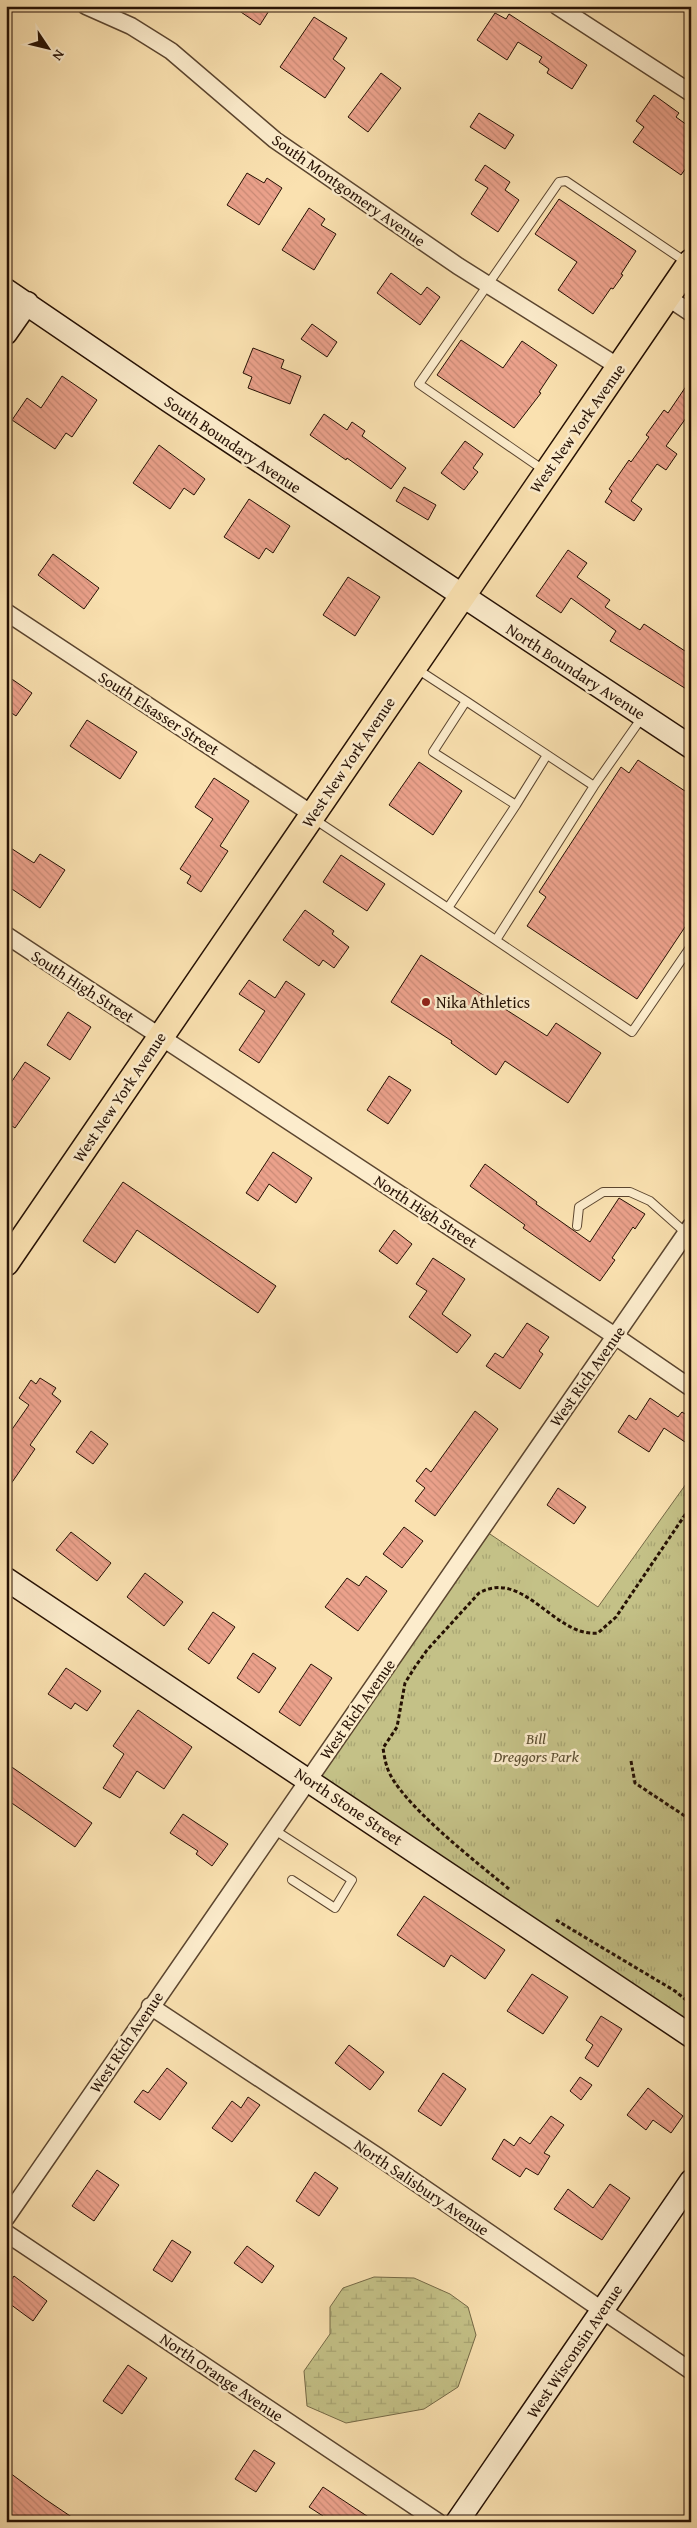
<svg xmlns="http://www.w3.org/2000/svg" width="697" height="2528" font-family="'Gentium Book Plus',serif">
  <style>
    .wetland { fill: url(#wetland-marsh); stroke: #756946 }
    .park { fill: url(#park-tufts); stroke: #756946 }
    .building { fill: url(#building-back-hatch); stroke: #261104 }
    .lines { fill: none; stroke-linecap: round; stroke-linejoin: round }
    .lane-casing { stroke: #5b452f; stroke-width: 10 }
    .street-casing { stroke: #5b452f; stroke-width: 19 }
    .secondary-casing { stroke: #261104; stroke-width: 25 }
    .primary-casing { stroke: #261104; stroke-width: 28 }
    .path { stroke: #261104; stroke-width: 3; stroke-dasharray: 4 2.5; stroke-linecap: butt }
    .lane { stroke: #fceccc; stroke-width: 8 }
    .street { stroke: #fceccc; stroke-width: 16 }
    .secondary { stroke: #fceccc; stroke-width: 22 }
    .primary { stroke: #fae1b0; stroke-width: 25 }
    .poi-dot { fill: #8f2418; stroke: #fceccc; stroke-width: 2 }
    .labels { text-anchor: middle; stroke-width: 5; stroke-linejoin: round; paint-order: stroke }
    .street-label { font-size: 16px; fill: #261104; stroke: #fceccc }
    .poi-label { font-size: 16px; fill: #261104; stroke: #fceccc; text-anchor: start }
    .park-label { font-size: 16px; font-style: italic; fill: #5d4f32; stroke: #fceccc }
  </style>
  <defs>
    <pattern id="wetland-marsh" width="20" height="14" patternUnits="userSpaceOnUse" patternTransform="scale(1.25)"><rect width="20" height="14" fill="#c4c187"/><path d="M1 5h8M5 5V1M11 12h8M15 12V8" fill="none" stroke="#a8a573"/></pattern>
    <pattern id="park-tufts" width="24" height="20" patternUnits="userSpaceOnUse" patternTransform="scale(1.25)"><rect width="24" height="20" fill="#c4c187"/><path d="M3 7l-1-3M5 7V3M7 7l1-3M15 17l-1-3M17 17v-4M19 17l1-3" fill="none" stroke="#a8a573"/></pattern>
    <pattern id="building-back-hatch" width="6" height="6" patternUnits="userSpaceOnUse" patternTransform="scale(1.25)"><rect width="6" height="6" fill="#eba18b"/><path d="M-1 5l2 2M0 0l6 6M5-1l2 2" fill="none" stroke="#c98a76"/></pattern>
  </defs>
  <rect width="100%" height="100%" fill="#fae1b0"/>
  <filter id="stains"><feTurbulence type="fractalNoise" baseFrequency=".004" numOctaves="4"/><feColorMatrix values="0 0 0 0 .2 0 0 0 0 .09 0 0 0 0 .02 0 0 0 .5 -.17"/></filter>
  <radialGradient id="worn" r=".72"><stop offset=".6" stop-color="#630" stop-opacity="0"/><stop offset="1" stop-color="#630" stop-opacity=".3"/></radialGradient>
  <path class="wetland" d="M374 2277 414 2278 450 2294 468 2307 476 2335 458 2387 424 2409 346 2423 307 2406 304 2371 330 2334V2307L343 2288Z"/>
  <path class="park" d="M691 1477V2036L308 1779 481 1528 598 1607Z"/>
  <path class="building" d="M232 6H272L260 25Z
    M495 13 506 19 509 14 587 65 572 89 547 73 549 69 539 62 542 57 518 42 507 60 477 40Z
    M314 17 347 38 333 59 345 68 325 98 280 67Z
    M381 73 401 88 368 132 348 117Z
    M654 95 679 113 676 117 691 128V161L681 175 633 142 644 127 636 121Z
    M479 113 514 135 505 149 470 127Z
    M485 165 510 182 505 190 519 200 498 232 471 214 488 188 475 180Z
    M247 173 264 183 267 178 282 188 259 225 227 205Z
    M559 199 636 251 621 274 623 275 613 289 611 288 593 314 558 290 577 262 535 234Z
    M309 208 325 219 321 225 336 234 314 270 282 250Z
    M391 273 421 295 427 287 440 297 420 325 377 293Z
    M312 324 337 342 327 357 301 339Z
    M461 340 503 368 522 341 557 365 539 392 541 393 514 428 437 375Z
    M253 348 284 360 281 368 301 376 290 404 248 388 252 377 243 373Z
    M62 376 97 400 72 437 66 433 55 449 12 420 27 398 41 408Z
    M691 379V411L666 446 677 454 666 470 657 464 631 501 642 509 634 521 605 502 612 491 609 489 629 460 631 462 649 437 646 435 664 410 668 413Z
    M324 414 347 430 352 422 365 431 362 436 406 468 391 489 347 458 346 460 310 435Z
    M465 441 483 454 473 468 478 472 464 490 441 473Z
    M159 445 205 479 194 495 184 488 170 509 133 483Z
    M404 487 436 505 428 520 396 501Z
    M249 499 290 526 273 553 266 548 259 559 224 537Z
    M568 550 587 563 577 577 610 600 605 607 640 630 644 624 691 655V692L610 641 616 631 571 598 561 613 536 596Z
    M53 554 99 588 84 609 38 575Z
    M348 577 380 597 355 636 323 615Z
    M6 675 32 693 16 716 6 709Z
    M87 720 137 752 120 779 70 746Z
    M638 760 691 795V918L637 999 527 926 546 897 539 892 621 767 629 773Z
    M419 762 462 791 433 835 389 805Z
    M214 778 249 801 220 846 228 851 201 892 187 883 191 876 180 869 213 819 195 807Z
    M6 845 34 863 40 854 65 870 40 908 6 885Z
    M341 855 385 884 367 911 323 882Z
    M305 910 334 931 332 934 349 947 334 968 323 960 319 966 283 940Z
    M421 955 547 1036 556 1023 601 1053 568 1103 505 1061 496 1075 451 1043 452 1041 391 1002Z
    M249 980 275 998 286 981 305 994 259 1063 239 1050 265 1011 239 994Z
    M68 1012 91 1027 70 1060 47 1045Z
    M25 1062 50 1078 15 1128 6 1122V1090Z
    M389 1076 411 1090 388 1124 367 1110Z
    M273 1152 312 1178 296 1203 269 1184 258 1201 246 1193Z
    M485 1164 537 1202 536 1204 590 1242 619 1198 645 1214 635 1229 633 1227 612 1258 615 1260 600 1281 523 1228 525 1225 470 1186Z
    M123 1182 276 1286 258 1313 137 1230 115 1263 83 1241Z
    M394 1230 412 1244 397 1264 379 1251Z
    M433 1258 465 1279 442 1314 471 1335 457 1353 409 1317 427 1291 416 1284Z
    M527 1323 549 1337 539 1351 543 1354 520 1389 486 1366 495 1353 503 1358Z
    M40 1378 56 1388 52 1394 61 1401 30 1445 35 1449 6 1491V1438L29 1405 19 1398 31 1380 36 1384Z
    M650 1398 678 1417 682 1412 691 1418V1446L664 1428 649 1452 618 1432 629 1415 636 1420Z
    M475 1411 498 1429 435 1516 415 1501 425 1488 416 1481 426 1468 431 1472Z
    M91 1431 108 1444 93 1464 76 1452Z
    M558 1488 586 1507 574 1524 547 1505Z
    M404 1527 423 1541 402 1568 383 1554Z
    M71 1532 111 1563 97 1581 56 1550Z
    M145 1573 183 1602 164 1626 127 1597Z
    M366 1576 387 1591 358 1631 325 1607 347 1578 359 1586Z
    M213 1612 235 1627 209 1664 188 1649Z
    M253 1653 276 1668 259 1693 237 1678Z
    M311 1664 332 1678 300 1726 279 1712Z
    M66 1668 101 1691 87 1711 75 1703 71 1709 48 1694Z
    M138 1710 192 1747 164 1789 137 1771 120 1798 103 1788 124 1754 113 1746Z
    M6 1763 92 1823 75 1847 6 1799Z
    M183 1814 228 1844 212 1866 196 1854 198 1851 170 1833Z
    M424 1896 505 1950 485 1979 451 1955 444 1967 397 1935Z
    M532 1974 568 1997 543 2034 507 2011Z
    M601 2016 622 2029 598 2067 585 2058 593 2045 586 2040Z
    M349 2045 384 2072 370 2090 335 2063Z
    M167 2068 187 2083 160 2120 134 2102 143 2090 148 2093Z
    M443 2073 466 2089 441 2126 418 2111Z
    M580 2077 592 2085 581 2100 570 2091Z
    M648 2088 683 2116 671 2133 653 2120 646 2130 627 2115Z
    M248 2097 260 2105 232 2142 212 2128 232 2101 241 2108Z
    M551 2116 564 2125 544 2153 550 2156 538 2175 526 2168 520 2177 492 2159 504 2139 514 2146 520 2137 530 2144Z
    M97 2170 119 2185 94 2221 72 2206Z
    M315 2172 338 2188 319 2216 296 2201Z
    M610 2184 630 2198 602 2240 554 2209 568 2189 593 2208Z
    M172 2240 191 2252 172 2282 153 2270Z
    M247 2246 274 2266 262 2283 234 2263Z
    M14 2276 47 2301 33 2321 6 2301V2287Z
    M128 2365 147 2378 122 2414 103 2401Z
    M254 2450 275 2463 256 2492 235 2479Z
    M6 2470 45 2499 79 2522H18L6 2513Z
    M323 2487 376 2522H319L323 2516 309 2507Z"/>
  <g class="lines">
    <g class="lane-casing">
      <path id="lane" d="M545 471 419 384 559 182 566 181 686 262
        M417 669 466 701 433 752 516 805 448 908 632 1032 691 946
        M466 701 594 786 496 940
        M594 786 643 716
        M516 805 547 755
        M314 819 448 908
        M577 1226 579 1207 603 1192H630L650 1201 686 1233
        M273 1829 352 1880 335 1908 292 1880"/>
    </g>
    <g class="street-casing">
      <path id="street" d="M86 6 131 26 171 51 275 140 458 266 619 367
        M557 6 691 93
        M667 297 691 313
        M6 612 312 814
        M6 935 615 1336 691 1388
        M150 2006 377 2156 691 2371
        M6 2218 691 1226
        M6 2233 438 2522"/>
    </g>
    <g class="secondary-casing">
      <path id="secondary" d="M6 290 169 401 691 747
        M6 333 27 303
        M6 1579 691 2036
        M457 2522 691 2181"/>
    </g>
    <g class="primary-casing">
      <path id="primary" d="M6 1263 691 262"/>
    </g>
    <path class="path" d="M631 1761 635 1783 691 1820
      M509 1889C479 1864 398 1802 387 1767 385 1761 384 1754 383 1748L397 1727 405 1683 415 1667 427 1650 479 1593C524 1568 555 1638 598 1633L616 1617 691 1506
      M556 1920 675 1991 691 2004"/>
    <use href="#lane" class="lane"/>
    <use href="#street" class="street"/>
    <use href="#secondary" class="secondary"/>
    <use href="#primary" class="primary"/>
  </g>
  <circle class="poi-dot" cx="426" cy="1002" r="5"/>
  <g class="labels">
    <g class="street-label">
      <text transform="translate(349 190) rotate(35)" y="6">South Montgomery Avenue</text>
      <text transform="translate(577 428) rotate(-55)" y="6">West New York Avenue</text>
      <text transform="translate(233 444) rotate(34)" y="6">South Boundary Avenue</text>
      <text transform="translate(576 671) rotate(33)" y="6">North Boundary Avenue</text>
      <text transform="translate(159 713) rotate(33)" y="6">South Elsasser Street</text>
      <text transform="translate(348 762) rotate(-56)" y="6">West New York Avenue</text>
      <text transform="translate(83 986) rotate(33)" y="6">South High Street</text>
      <text transform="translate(119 1097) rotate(-56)" y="6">West New York Avenue</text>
      <text transform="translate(426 1211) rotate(33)" y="6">North High Street</text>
      <text transform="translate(587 1376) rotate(-55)" y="6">West Rich Avenue</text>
      <text transform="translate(357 1709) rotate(-55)" y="6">West Rich Avenue</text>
      <text transform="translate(349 1806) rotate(34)" y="6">North Stone Street</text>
      <text transform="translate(126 2042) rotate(-56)" y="6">West Rich Avenue</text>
      <text transform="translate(422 2187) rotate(34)" y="6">North Salisbury Avenue</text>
      <text transform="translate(574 2351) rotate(-56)" y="6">West Wisconsin Avenue</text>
      <text transform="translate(222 2377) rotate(34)" y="6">North Orange Avenue</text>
    </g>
    <g class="poi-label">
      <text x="436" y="1008">Nika Athletics</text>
    </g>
    <g class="park-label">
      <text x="536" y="1744">Bill<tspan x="536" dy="18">Dreggors Park</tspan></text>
    </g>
  </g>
  <rect width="697" height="2528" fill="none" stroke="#fae1b0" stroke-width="25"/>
  <rect x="8" y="8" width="682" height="2513" fill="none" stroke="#261104" stroke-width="2.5"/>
  <rect x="12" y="12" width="672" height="2503" fill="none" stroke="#261104"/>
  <g transform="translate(48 48) rotate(125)" stroke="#fceccc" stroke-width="4" paint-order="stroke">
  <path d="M0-4L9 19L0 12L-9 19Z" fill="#261104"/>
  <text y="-8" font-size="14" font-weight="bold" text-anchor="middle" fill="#261104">N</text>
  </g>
  <rect width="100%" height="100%" filter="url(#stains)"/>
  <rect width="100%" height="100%" fill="url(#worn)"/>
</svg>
